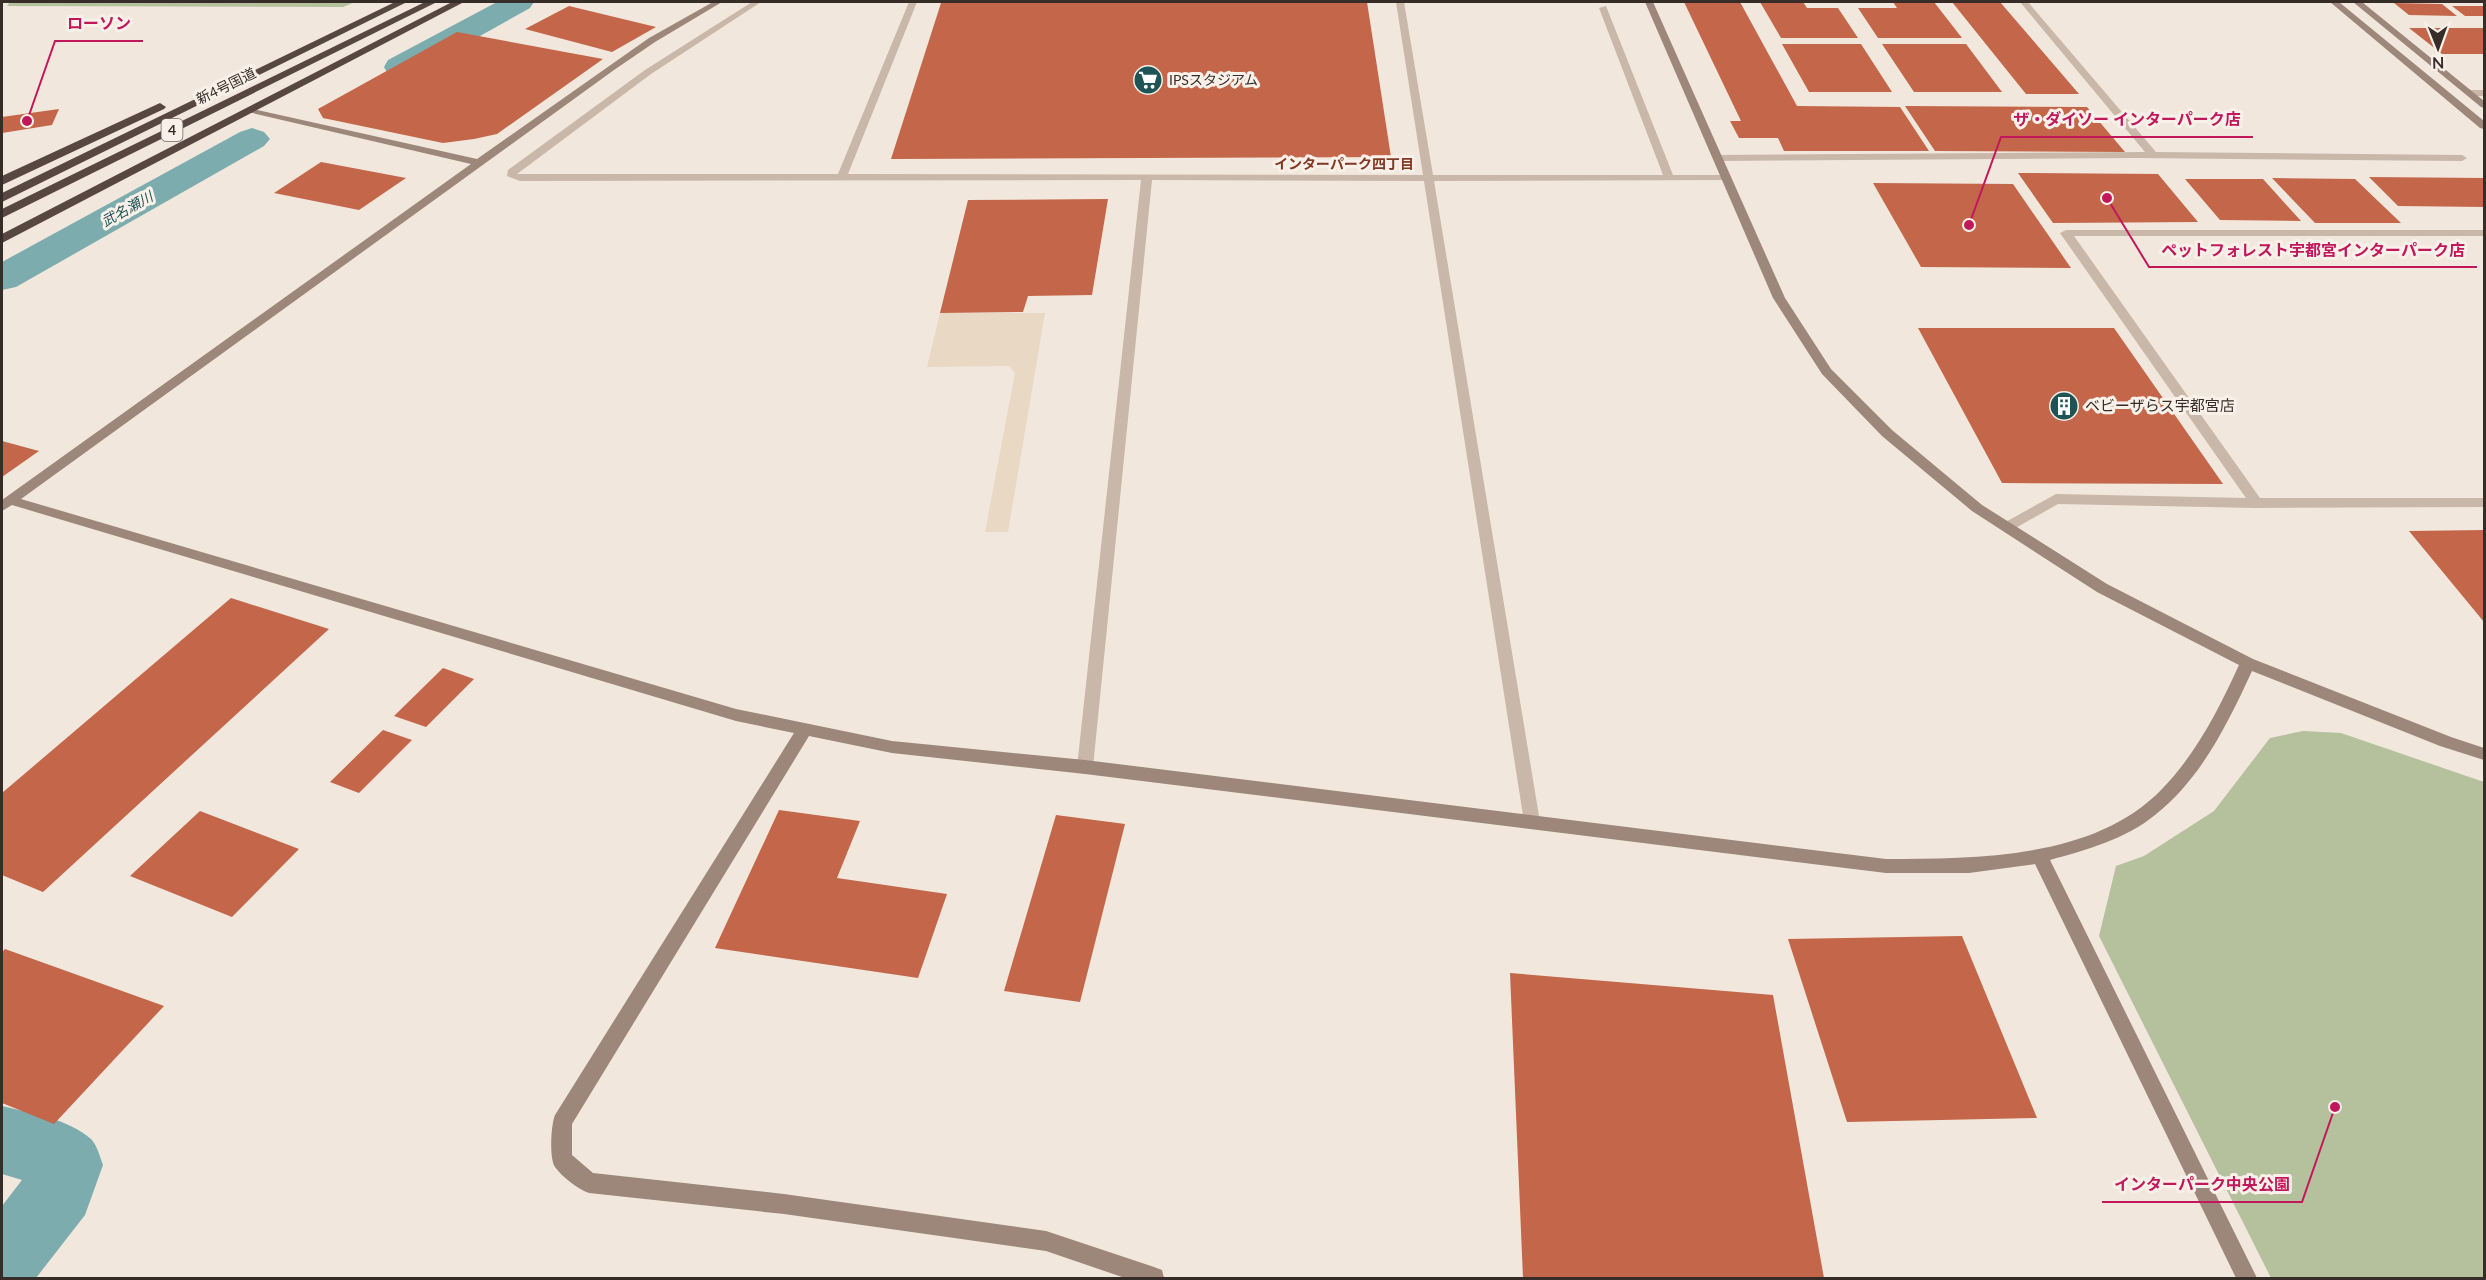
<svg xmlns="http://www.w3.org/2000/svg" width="2486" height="1280" font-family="Lato,'Noto Sans JP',sans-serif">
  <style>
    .green { fill: #b5c09d }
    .plaza { fill: #e9d8c4 }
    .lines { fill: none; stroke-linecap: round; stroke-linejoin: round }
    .river { fill: #7cacae; fill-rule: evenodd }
    .building { fill: #c36649 }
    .lane { fill: #c9b7a9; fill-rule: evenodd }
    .street { fill: #c9b7a9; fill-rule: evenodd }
    .secondary { fill: #9d867a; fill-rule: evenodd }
    .highway { fill: #574740; fill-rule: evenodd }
    .labels { text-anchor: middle; stroke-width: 6; stroke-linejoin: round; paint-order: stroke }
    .far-poi-label { font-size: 14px; fill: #362d28; stroke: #f9f1e9; text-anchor: start }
    .far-street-label { font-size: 14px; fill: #362d28; stroke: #f9f1e9 }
    .shield { fill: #f9f1e9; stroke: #706862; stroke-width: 1.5 }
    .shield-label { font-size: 14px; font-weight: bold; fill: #362d28 }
    .far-neighbourhood-label { font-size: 14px; font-weight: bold; fill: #833924; stroke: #f9f1e9 }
    .far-water-label { font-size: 14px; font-style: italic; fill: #1f5457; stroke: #f9f1e9 }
    .poi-label { font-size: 15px; fill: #362d28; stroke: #f9f1e9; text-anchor: start }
    .leader { fill: none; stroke: #c2185b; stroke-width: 2 }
    .callout-dot { fill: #c2185b; stroke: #f9f1e9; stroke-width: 2 }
    .callout-label { font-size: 16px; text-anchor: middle; font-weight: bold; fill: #c2185b; stroke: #f9f1e9; stroke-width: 6; stroke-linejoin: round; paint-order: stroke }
  </style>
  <rect width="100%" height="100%" fill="#f1e7dc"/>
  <path class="green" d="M10 2H355L343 7 7 6Z
    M2303 731 2341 733 2484 782V1278H2271L2099 936 2116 866 2144 856 2214 811 2270 738Z"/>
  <path class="plaza" d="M940 313H1045L1008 532H985L1015 373 1009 366 927 367Z"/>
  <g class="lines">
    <path class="river" d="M497 2H534L530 8 412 74 400 77 388 74 384 67 388 60Z
      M252 128 264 132 270 139 264 146 16 287 2 290V262L240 132Z
      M2 1106C30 1113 69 1119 91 1139 97 1145 100 1157 103 1165L85 1215 36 1278H2V1206L22 1180 2 1174Z"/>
  </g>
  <path class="building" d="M1367 2 1391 157 891 159 941 3Z
    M1684 2H1740L1797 106 1900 107 1929 151H1784L1778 138H1739L1730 121H1741Z
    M1760 2H1803L1807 8H1838L1858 38H1781Z
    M1893 2H1934L1962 38H1878L1858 8H1897Z
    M1952 2H2000L2079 94H2026Z
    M2394 3 2442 4 2457 16 2409 15Z
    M569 6 656 27 612 52 525 29Z
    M2452 6H2484V16H2465Z
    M2409 28H2484V54H2442Z
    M457 32 603 59 497 134 474 139 443 143 323 118 318 109Z
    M1782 44H1861L1892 92H1809Z
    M1882 44H1966L2002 92H1914Z
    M1905 106 2087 107 2125 152 1935 151Z
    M59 109 52 125 2 133V117Z
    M321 162 406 178 359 210 274 193Z
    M2018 173 2158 174 2198 222 2053 223Z
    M2369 177 2484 178V207L2398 206Z
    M2272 178 2355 179 2401 223H2315Z
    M2185 179H2263L2301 221 2220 220Z
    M1873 183 2013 184 2071 268 1921 267Z
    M1108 199 1092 295 1028 296 1023 312 940 313 968 200Z
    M1918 328H2114L2223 484 2002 483Z
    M2 441 39 451 2 477Z
    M2484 530V622L2409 531Z
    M231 598 329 629 43 892 2 875V793Z
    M443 668 474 679 426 727 394 716Z
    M383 730 412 740 359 793 330 782Z
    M779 810 860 821 837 878 947 894 918 978 715 948Z
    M200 811 299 849 232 917 130 876Z
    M1056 815 1125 824 1080 1002 1004 991Z
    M1962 936 2037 1118 1847 1122 1788 939Z
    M5 949 164 1006 54 1124 2 1103V952Z
    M1510 973 1773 995 1824 1278H1523Z"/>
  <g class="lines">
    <path class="lane" d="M752 2H761L651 74 517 174H838L909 2H917L848 174 1423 175 1396 2H1404L1433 175H1663L1599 8 1606 6 1673 175H1726L1730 176V180L1434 181 1540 822 1538 827 1532 829 1526 827 1524 822 1424 181 1152 180 1093 767 1091 772 1085 774 1079 772 1077 767 1141 180 520 181 507 176 508 170 645 70Z
      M2020 2H2028L2156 152 2462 155 2467 158 2462 161 2136 158 1718 161 1713 158 1718 155 2145 152Z
      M2066 230H2484V236H2074L2260 498H2484V507L2256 508 2058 504 2012 530H2002L2000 527 2002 524 2056 494 2246 498 2060 233Z"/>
    <path class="street" d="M2484 90V96H2470L2465 93 2470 90Z"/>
    <path class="secondary" d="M713 2H722L655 42 614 70 21 499 736 709 892 741 1085 760 1886 859C1976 859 2095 859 2162 789 2196 754 2219 709 2239 665L2097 592 1972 511 1882 436 1822 374 1773 298 1645 2H1653L1785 298 1831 369 1892 430 1982 505 2107 584 2253 659 2451 737 2484 748V760L2440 746 2252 671C2228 723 2201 779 2155 815 2126 839 2086 850 2050 860L2257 1278H2236L2035 864 1969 873H1886L1085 774 892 753 809 736 572 1124V1155L593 1173 784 1194 1046 1231 1154 1267 1162 1270 1164 1278H1125L1046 1251 784 1214 589 1193C578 1189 562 1177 555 1167 549 1159 551 1124 555 1115L794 733 736 721 12 505 2 511V500L471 164 248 112V108L477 159 649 38Z
      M2330 2H2339L2484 121V129L2480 128Z
      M2353 2H2362L2484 101V108L2481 107Z"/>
    <path class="highway" d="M395 2H407L2 202V193Z
      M425 2H437L2 218V209Z
      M452 2H464L2 243V234Z
      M160 103 166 107 164 109 2 185V176Z"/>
  </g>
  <defs>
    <g id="supermarket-disc" transform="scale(1.5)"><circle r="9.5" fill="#1f5457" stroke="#f9f1e9"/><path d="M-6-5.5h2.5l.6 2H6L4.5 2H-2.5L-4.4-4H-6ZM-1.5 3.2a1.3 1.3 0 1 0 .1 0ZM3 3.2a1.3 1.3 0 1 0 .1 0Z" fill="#fff"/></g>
    <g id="building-disc" transform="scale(1.5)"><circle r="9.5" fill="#1f5457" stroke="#f9f1e9"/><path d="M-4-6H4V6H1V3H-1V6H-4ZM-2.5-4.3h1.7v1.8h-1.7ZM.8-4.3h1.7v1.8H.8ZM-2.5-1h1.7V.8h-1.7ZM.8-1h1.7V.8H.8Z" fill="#fff"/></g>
  </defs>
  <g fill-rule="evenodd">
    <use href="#supermarket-disc" x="1148" y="80"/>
    <use href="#building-disc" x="2064" y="406"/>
  </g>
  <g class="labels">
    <g class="far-poi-label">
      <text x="1169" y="85">IPSスタジアム</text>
    </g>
    <g class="far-street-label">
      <text transform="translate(226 86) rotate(-26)" y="5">新4号国道</text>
    </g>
    <rect class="shield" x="161.5" y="119" width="21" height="22" rx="4.5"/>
    <g class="shield-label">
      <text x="172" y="135">4</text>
    </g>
    <g class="far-neighbourhood-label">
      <text x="1344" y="169">インターパーク四丁目</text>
    </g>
    <g class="far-water-label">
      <text transform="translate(127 209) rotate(-29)" y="5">武名瀬川</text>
    </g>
    <g class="poi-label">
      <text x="2085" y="411">ベビーザらス宇都宮店</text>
    </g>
  </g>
  <path class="leader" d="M27 121L55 41H143M1969 225L2001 137H2253M2107 198L2149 267H2477M2335 1107L2302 1202H2102"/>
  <g class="callout-dot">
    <circle cx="27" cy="121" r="6"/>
    <circle cx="1969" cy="225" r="6"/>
    <circle cx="2107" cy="198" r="6"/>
    <circle cx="2335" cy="1107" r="6"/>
  </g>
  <g class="callout-label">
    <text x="99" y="29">ローソン</text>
    <text x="2127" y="125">ザ・ダイソー インターパーク店</text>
    <text x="2313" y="256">ペットフォレスト宇都宮インターパーク店</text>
    <text x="2202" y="1190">インターパーク中央公園</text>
  </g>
  <rect width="2486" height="1280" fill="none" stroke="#362d28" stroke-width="6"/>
  <g transform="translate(2438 48) rotate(179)" stroke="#f9f1e9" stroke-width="4.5" paint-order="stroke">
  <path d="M0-4.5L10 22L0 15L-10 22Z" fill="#362d28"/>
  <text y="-9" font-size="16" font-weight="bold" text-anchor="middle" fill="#362d28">N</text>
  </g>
</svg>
